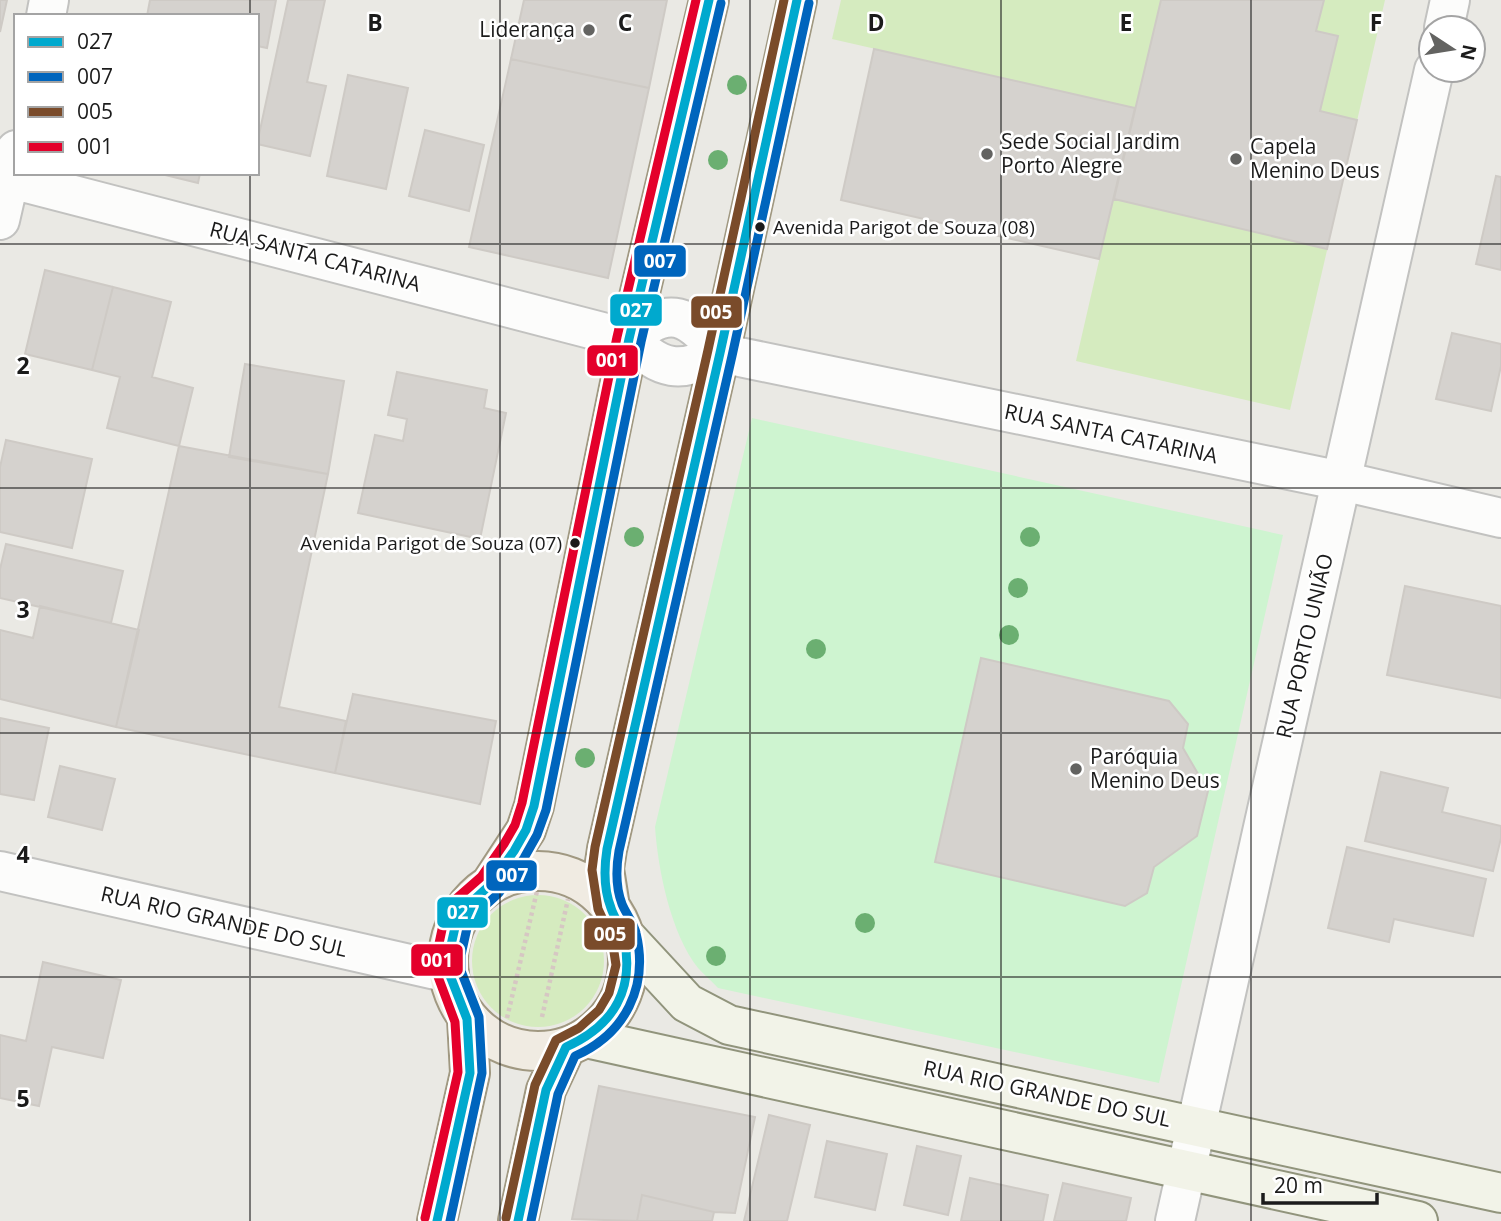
<svg xmlns="http://www.w3.org/2000/svg" width="1501" height="1221" font-family="'Open Sans',sans-serif">
  <style>
    .grass { fill: #d5ebbf }
    .park { fill: #cef4d0 }
    .building { fill: #d5d2ce; stroke: #cecac5; stroke-width: 2 }
    .lines { fill: none; stroke-linecap: round; stroke-linejoin: round }
    .street-casing { stroke: #c2c2c0; stroke-width: 42 }
    .secondary-casing { stroke: #91947c; stroke-width: 42 }
    .primary-casing { stroke: #a09881; stroke-width: 42 }
    .path { stroke: #d6c7c3; stroke-width: 4.5; stroke-dasharray: 3.5 3.5; stroke-linecap: butt }
    .street { stroke: #fcfcfb; stroke-width: 38 }
    .secondary { stroke: #f2f3e8; stroke-width: 38 }
    .primary { stroke: #f0ebe2; stroke-width: 38 }
    .bus-1-casing { stroke: #fff; stroke-width: 14 }
    .bus-2-casing { stroke: #fff; stroke-width: 14 }
    .bus-3-casing { stroke: #fff; stroke-width: 14 }
    .bus-4-casing { stroke: #fff; stroke-width: 14 }
    .bus-1 { stroke: #00a9ce; stroke-width: 9 }
    .bus-2 { stroke: #0065bd; stroke-width: 9 }
    .bus-3 { stroke: #7a4b2a; stroke-width: 9 }
    .bus-4 { stroke: #e4002b; stroke-width: 9 }
    .tree { fill: #6baf71 }
    .grid { fill: none; stroke: #1b1b1b; stroke-width: 2; stroke-opacity: 0.55 }
    .poi-dot { fill: #636361; stroke: #fff; stroke-width: 2.5 }
    .bus-dot { fill: #1b1b1b; stroke: #fff; stroke-width: 2.5 }
    .labels { text-anchor: middle; stroke-width: 5; stroke-linejoin: round; paint-order: stroke }
    .bus-label { font-size: 19px; fill: #1b1b1b; stroke: #fff; text-anchor: start }
    .poi-label { font-size: 21px; fill: #1b1b1b; stroke: #fff; text-anchor: start }
    .street-label { font-size: 21px; fill: #1b1b1b; stroke: #fff }
    .grid-label { font-size: 23px; text-anchor: middle; font-weight: bold; fill: #1b1b1b; stroke: #fff; stroke-width: 5; stroke-linejoin: round; paint-order: stroke }
    .line-badge { stroke: #fff; stroke-width: 2.5 }
    .badge-label { font-size: 19px; text-anchor: middle; font-weight: bold; fill: #fff }
  </style>
  <rect width="100%" height="100%" fill="#eae9e4"/>
  <path class="grass" d="M841 0H1385L1290 410 1076 361 1134 108 832 39Z
    M472 961a66 66 0 1 1 132 0a66 66 0 1 1-132 0Z"/>
  <path class="park" d="M752 418 1283 535 1159 1083 718 988C712 981 704 975 698 968 671 934 658 870 655 827Z"/>
  <path class="building" d="M0 0H7L0 32Z
    M150 0H276L267 48 257 46V16H147Z
    M288 0H325L307 82 326 86 310 156 257 144Z
    M524 0H667L649 88 511 59Z
    M1161 0H1324L1316 31 1338 36 1320 111 1357 120 1327 249 1114 199Z
    M874 49 1135 108 1099 259 841 200Z
    M511 59 649 88 608 278 469 247Z
    M348 75 408 88 386 189 327 176Z
    M425 130 484 145 469 211 409 196Z
    M157 173H200L198 183Z
    M1496 176 1501 177V270L1476 264Z
    M45 270 113 287 92 370 25 354Z
    M113 287 171 302 152 377 193 388 179 446 107 428 120 377 92 370Z
    M1452 333 1501 344V366L1491 411 1436 399Z
    M245 364 344 381 328 474 229 457Z
    M397 372 487 390 484 408 506 413 480 539 358 513 375 435 403 441 407 419 388 415Z
    M6 440 92 459 72 548 0 532V467Z
    M179 446 328 474 279 707 346 721 335 773 116 727Z
    M6 544 123 571 111 623 0 598V569Z
    M1405 586 1501 606V698L1387 675Z
    M40 606 139 630 116 727 0 699V630L33 638Z
    M981 658 1169 701 1188 724 1183 748 1208 791 1197 836 1154 867 1147 893 1125 906 935 862Z
    M353 694 496 721 480 804 335 773Z
    M0 718 49 728 34 800 0 794Z
    M60 766 115 779 102 830 48 817Z
    M1381 772 1448 788 1442 812 1501 826V838L1493 871 1365 841Z
    M1347 847 1486 879 1473 936 1394 919 1389 942 1328 928Z
    M43 962 121 980 103 1058 52 1047 39 1106 0 1098V1035L26 1041Z
    M599 1086 755 1117 735 1213 714 1212 642 1195 637 1221 572 1219Z
    M769 1115 810 1125 787 1221H744Z
    M827 1141 887 1154 875 1210 815 1197Z
    M917 1146 961 1156 948 1215 904 1205Z
    M970 1178 1048 1195 1043 1221H961Z
    M1063 1183 1131 1198 1126 1221H1054Z
    M642 1195 714 1212 712 1221H637Z"/>
  <g class="lines">
    <g class="street-casing">
      <path id="street" d="M46 16 49 0
        M1444 28 1450 0
        M0 176 629 339C661 371 680 374 720 353
        M0 220 16 150
        M629 339C670 303 689 315 720 353L1342 481 1501 518
        M0 871 449 973
        M1175 1221C1260 837 1348 454 1434 70"/>
    </g>
    <g class="secondary-casing">
      <path id="secondary" d="M624 935 687 1003 729 1025 1501 1193
        M586 1038 1418 1221"/>
    </g>
    <g class="primary-casing">
      <path id="primary" d="M448 961a90 90 0 1 1 180 0a90 90 0 1 1-180 0Z
        M490 885 526 830 534 806 629 339 709 0
        M610 907 604 869 607 849 720 353 797 0
        M437 1221 470 1073 467 1019
        M518 1221 546 1090 566 1047"/>
    </g>
    <path class="path" d="M542 1017 568 899
      M507 1018 538 887"/>
    <use href="#street" class="street"/>
    <use href="#secondary" class="secondary"/>
    <use href="#primary" class="primary"/>
    <g class="bus-1-casing">
      <path id="bus-1" d="M437 1221 470 1073 467 1019 449 973V954L456 923 467 906 490 885 514 851 526 830 534 806 629 339 709 0
        M518 1221 546 1090 566 1047C613 1026 635 990 624 938 622 927 614 918 611 908 604 890 604 868 607 849L720 353 797 0"/>
    </g>
    <g class="bus-2-casing">
      <path id="bus-2" d="M450 1221 482 1073 479 1017 461 971V955L467 928 476 914 499 893 524 858 537 835 546 810 641 342 721 3
        M531 1221 558 1094 575 1056C625 1034 649 987 636 933 634 923 626 914 622 904 616 888 616 868 619 851L732 356 809 3"/>
    </g>
    <g class="bus-3-casing">
      <path id="bus-3" d="M506 1218 535 1085 556 1040 579 1028 599 1010 609 993 616 965 612 939 598 909 592 870 595 847 708 350 784 0"/>
    </g>
    <g class="bus-4-casing">
      <path id="bus-4" d="M425 1218 458 1072 455 1022 437 974V953L444 920 457 898 481 877 504 844 515 825 522 803 617 337 696 0"/>
    </g>
    <use href="#bus-1" class="bus-1"/>
    <use href="#bus-2" class="bus-2"/>
    <use href="#bus-3" class="bus-3"/>
    <use href="#bus-4" class="bus-4"/>
  </g>
  <g class="tree">
    <circle cx="737" cy="85" r="10"/>
    <circle cx="718" cy="160" r="10"/>
    <circle cx="634" cy="537" r="10"/>
    <circle cx="1030" cy="537" r="10"/>
    <circle cx="1018" cy="588" r="10"/>
    <circle cx="1009" cy="635" r="10"/>
    <circle cx="816" cy="649" r="10"/>
    <circle cx="585" cy="758" r="10"/>
    <circle cx="865" cy="923" r="10"/>
    <circle cx="716" cy="956" r="10"/>
  </g>
  <path class="grid" d="M250 0V16M500 0V1221M750 0V1221M1001 0V1221M1251 0V1221M250 173V1221M0 244H1501M0 488H1501M0 733H1501M0 977H1501"/>
  <g class="poi-dot">
    <circle cx="589" cy="30" r="7"/>
    <circle cx="987" cy="154" r="7"/>
    <circle cx="1236" cy="159" r="7"/>
    <circle cx="1076" cy="769" r="7"/>
  </g>
  <g class="bus-dot">
    <circle cx="760" cy="227" r="6"/>
    <circle cx="575" cy="543" r="6"/>
  </g>
  <g class="labels">
    <g class="bus-label">
      <text x="773" y="234">Avenida Parigot de Souza (08)</text>
      <text x="562" y="550" text-anchor="end">Avenida Parigot de Souza (07)</text>
    </g>
    <g class="poi-label">
      <text x="575" y="37" text-anchor="end">Liderança</text>
      <text x="1001" y="149">Sede Social Jardim<tspan x="1001" dy="24">Porto Alegre</tspan></text>
      <text x="1250" y="154">Capela<tspan x="1250" dy="24">Menino Deus</tspan></text>
      <text x="1090" y="764">Paróquia<tspan x="1090" dy="24">Menino Deus</tspan></text>
    </g>
    <g class="street-label">
      <text transform="translate(315 257) rotate(15)" y="7">RUA SANTA CATARINA</text>
      <text transform="translate(1111 434) rotate(12)" y="7">RUA SANTA CATARINA</text>
      <text transform="translate(1305 646) rotate(-77)" y="7">RUA PORTO UNIÃO</text>
      <text transform="translate(224 922) rotate(13)" y="7">RUA RIO GRANDE DO SUL</text>
      <text transform="translate(1047 1094) rotate(12)" y="7">RUA RIO GRANDE DO SUL</text>
    </g>
  </g>
  <g class="grid-label">
    <text x="375" y="31">B</text>
    <text x="625" y="31">C</text>
    <text x="876" y="31">D</text>
    <text x="1126" y="31">E</text>
    <text x="1376" y="31">F</text>
    <text x="23" y="374">2</text>
    <text x="23" y="618">3</text>
    <text x="23" y="863">4</text>
    <text x="23" y="1107">5</text>
  </g>
  <g class="line-badge">
    <rect x="633" y="244" width="54" height="34" rx="7" fill="#0065bd"/>
    <rect x="609" y="293" width="54" height="34" rx="7" fill="#00a9ce"/>
    <rect x="690" y="295" width="53" height="34" rx="7" fill="#7a4b2a"/>
    <rect x="586" y="344" width="53" height="33" rx="7" fill="#e4002b"/>
    <rect x="485" y="859" width="53" height="33" rx="7" fill="#0065bd"/>
    <rect x="436" y="896" width="53" height="33" rx="7" fill="#00a9ce"/>
    <rect x="583" y="917" width="53" height="34" rx="7" fill="#7a4b2a"/>
    <rect x="410" y="943" width="54" height="34" rx="7" fill="#e4002b"/>
  </g>
  <g class="badge-label">
    <text x="660" y="268">007</text>
    <text x="636" y="317">027</text>
    <text x="716" y="319">005</text>
    <text x="612" y="367">001</text>
    <text x="512" y="882">007</text>
    <text x="463" y="919">027</text>
    <text x="610" y="941">005</text>
    <text x="437" y="967">001</text>
  </g>
  <rect x="14" y="14" width="245" height="161" fill="#ffffff" stroke="#a4a4a4" stroke-width="2"/>
  <rect x="28" y="37" width="35" height="10" fill="#00a9ce" stroke="#a4a4a4" stroke-width="2"/>
  <text x="77" y="49" font-size="21" fill="#1b1b1b">027</text>
  <rect x="28" y="72" width="35" height="10" fill="#0065bd" stroke="#a4a4a4" stroke-width="2"/>
  <text x="77" y="84" font-size="21" fill="#1b1b1b">007</text>
  <rect x="28" y="107" width="35" height="10" fill="#7a4b2a" stroke="#a4a4a4" stroke-width="2"/>
  <text x="77" y="119" font-size="21" fill="#1b1b1b">005</text>
  <rect x="28" y="142" width="35" height="10" fill="#e4002b" stroke="#a4a4a4" stroke-width="2"/>
  <text x="77" y="154" font-size="21" fill="#1b1b1b">001</text>
  <g transform="translate(1452 49) rotate(102)"><circle r="33" fill="#ffffff" stroke="#a4a4a4" stroke-width="2"/>
  <path d="M0-5L12 26L0 18L-12 26Z" fill="#636361"/>
  <text y="-10" font-size="19" font-weight="bold" text-anchor="middle" fill="#1b1b1b">N</text>
  </g>
  <path d="M1263 1193v10h114v-10" fill="none" stroke="#1b1b1b" stroke-width="3.5"/>
  <text x="1274" y="1193" font-size="21" fill="#1b1b1b" stroke="#ffffff" stroke-width="5" paint-order="stroke">20 m</text>
</svg>
